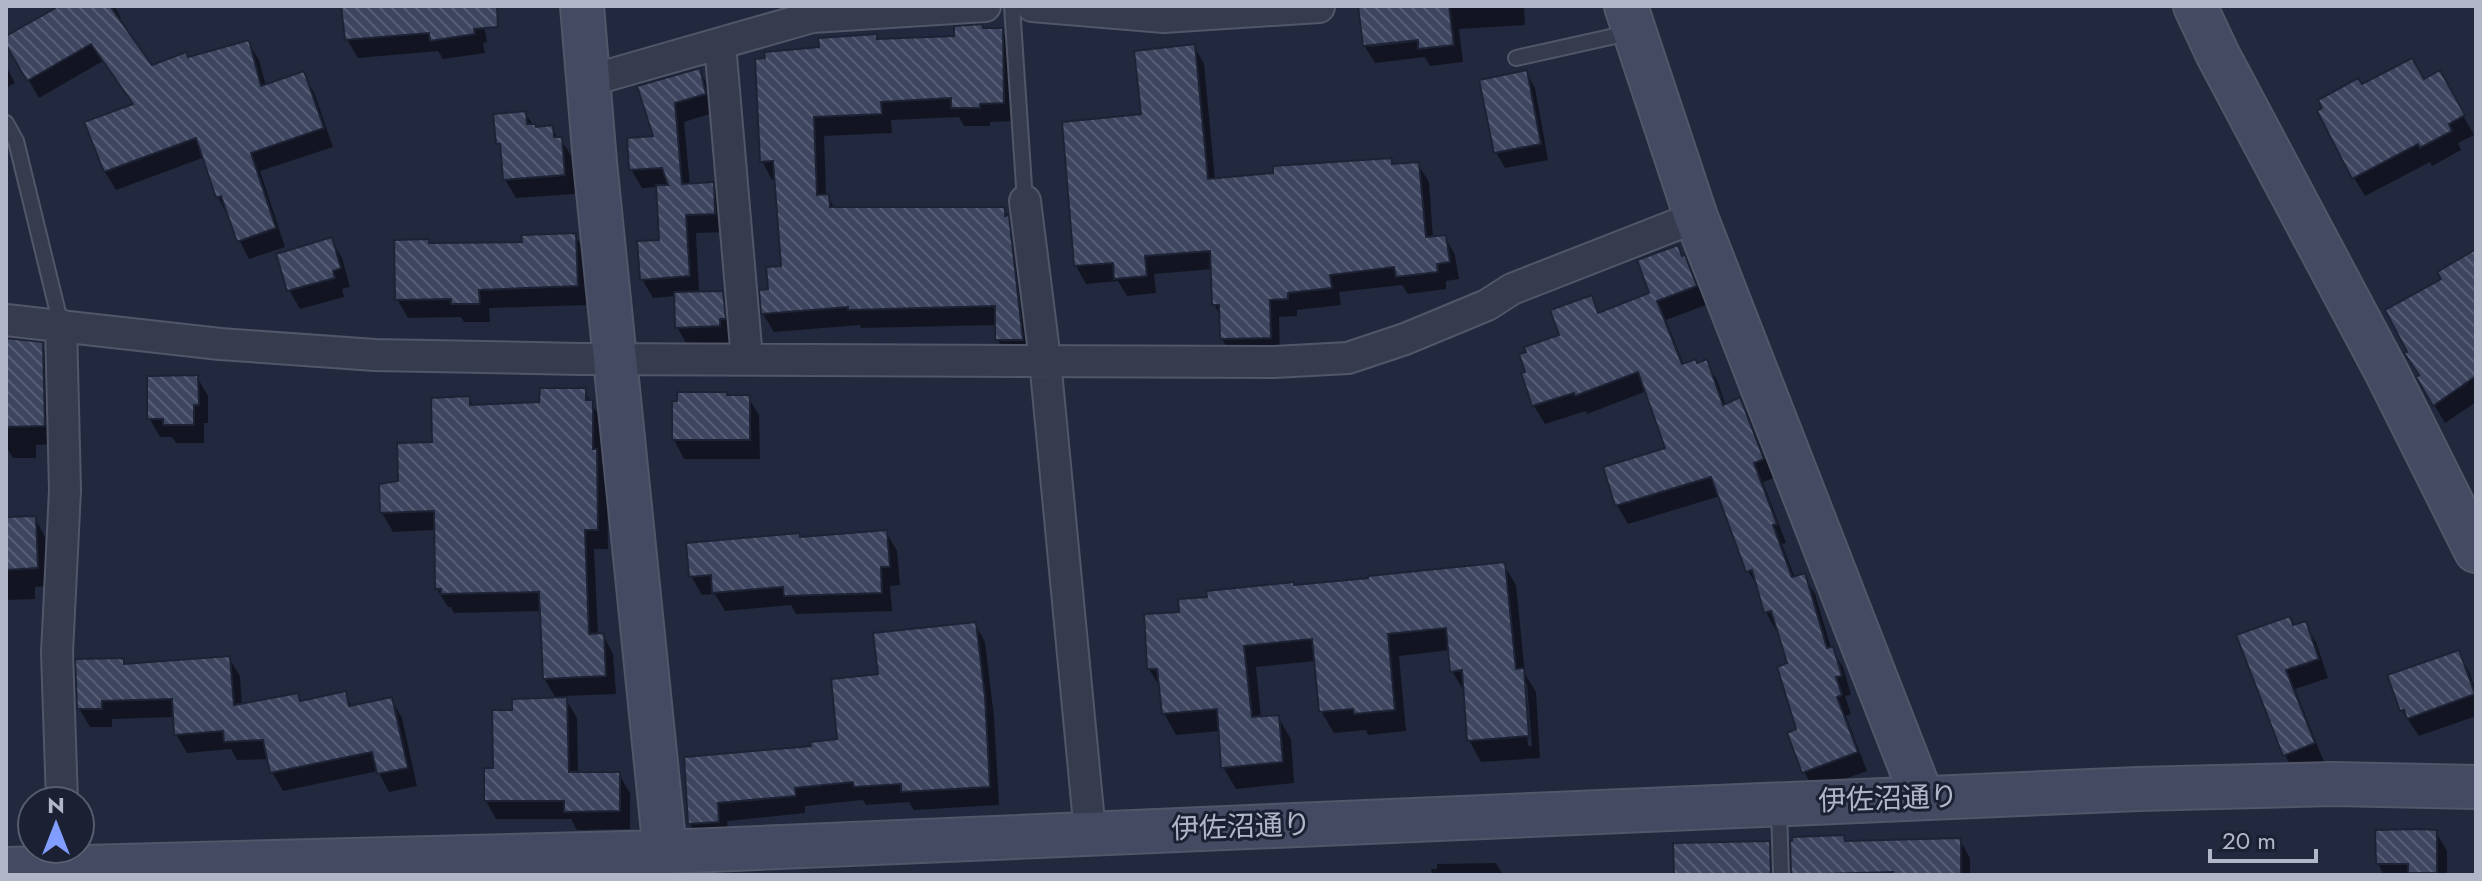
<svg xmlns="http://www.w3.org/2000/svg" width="2482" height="881" font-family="Jost,'Noto Sans JP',sans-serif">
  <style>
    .shadow { fill: #0007; fill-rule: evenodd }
    .building { fill: url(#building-back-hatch); stroke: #1d2335; stroke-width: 2 }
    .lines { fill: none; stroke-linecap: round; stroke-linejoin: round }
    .lane-casing { stroke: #515769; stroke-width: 18 }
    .street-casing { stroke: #515769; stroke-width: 34 }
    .secondary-casing { stroke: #515769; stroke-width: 46 }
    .lane { stroke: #363c4e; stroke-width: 14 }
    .street { stroke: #363c4e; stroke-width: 30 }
    .secondary { stroke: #434a61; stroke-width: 42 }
    .labels { text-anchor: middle; stroke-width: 6; stroke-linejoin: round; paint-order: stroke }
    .street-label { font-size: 28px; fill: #b1b7c9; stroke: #1b2133 }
  </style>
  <defs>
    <pattern id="building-back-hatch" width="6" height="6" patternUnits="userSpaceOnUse" patternTransform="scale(2)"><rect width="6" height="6" fill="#3d455f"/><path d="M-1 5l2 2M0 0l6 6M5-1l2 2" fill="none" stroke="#575e75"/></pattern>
  </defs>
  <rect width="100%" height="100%" fill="#22293e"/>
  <path class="shadow" d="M63 6H114L121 18 118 20 151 68 248 42 259 60 266 86 303 74 314 92 333 147 260 171 285 247 249 259 218 197 205 157 116 190 105 172 87 123 134 105 103 61 39 98 6 41V39Z
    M343 6H479L482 13 487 42 483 43 485 53 443 59 438 51 358 58 347 39Z
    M1360 6H1524L1525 25 1459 29 1463 62 1430 66 1425 57 1375 63 1364 45ZM1427 36 1428 40 1369 47V43Z
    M984 30H1002L1013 49 1014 121 990 122V126H964L959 117 891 120 892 133 824 136 826 196H828L835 209H1004L1015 228 1032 358H1008L997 339V325L861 328 860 325 774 332 763 314 770 291 783 268 776 180H772L762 161 878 41 956 38Z
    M1194 46 1204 64 1215 180 1391 160 1394 166 1418 164 1429 182 1433 238 1445 237 1455 255 1459 279 1446 281V289L1408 294 1402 285 1339 292 1341 305 1297 310V316L1279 317 1280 355 1233 357 1222 339V317L1214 305 1213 269 1154 274 1156 293 1127 296 1118 281 1086 284 1076 266 1064 124 1144 116Z
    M6 66 15 83 6 88Z
    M699 70 710 89 716 112 684 122 690 186 713 184 723 203 725 232 696 233 699 293H722L733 312 735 338H730V344L688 346 677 327 676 296 653 298 642 279 661 242 658 187 642 188 631 169 655 137 640 87Z
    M1526 72 1535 88 1548 160 1505 168 1496 152Z
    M2439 73 2474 135 2458 143 2461 150 2432 166 2430 162 2365 196 2354 178 2361 87 2424 81Z
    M525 113 536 129 552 127 558 139H561L572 157 575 194 516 198 505 179 503 152 498 143Z
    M575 235 586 254 588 305 489 308 490 322H464L461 317 408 318 397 299 430 245 524 244Z
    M331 239 342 258 350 287 342 289 344 297 300 309 289 290Z
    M2476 251V402L2445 423 2418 378 2444 280Z
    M1684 258 1695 277 1706 305 1666 320 1684 365H1697L1706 362 1717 380 1726 406 1740 400 1750 418 1774 478 1763 482 1786 543 1782 544 1795 578 1804 576 1815 594 1831 648 1843 667 1851 695 1845 696 1851 714 1846 716 1867 771 1815 790 1804 772 1790 665 1779 630 1776 631 1766 612 1760 591 1748 571 1720 496 1628 524 1617 505 1605 468 1668 449 1647 391 1587 414 1586 411 1545 424 1534 406 1524 374 1562 336 1591 297 1600 314 1652 294Z
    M6 340 41 344 52 363 55 444 36 445V458H13L6 446Z
    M197 377 208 396V423H204V443H176L172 437H160L149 418Z
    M584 390 602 421V463L607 470 608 549H594L598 635H603L613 654 616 694 564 696 577 718 578 774H619L630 793V829L577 830 571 819H496L486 801 514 712 557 700 544 678 541 611 454 613 451 607H448L437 589 436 530 393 532 382 513 400 482 434 444 469 398 474 407 541 404Z
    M727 397H748L759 415 760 459H684L674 440Z
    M35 518 45 537 47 586 35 587V599L6 600V519Z
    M886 532 897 551 900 585 890 586 892 611 796 614 791 605 725 611 715 594 702 595 691 576Z
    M1503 564 1516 585 1525 674 1536 692 1540 758 1481 762 1469 740 1465 693 1452 671 1450 650 1399 656 1406 731 1368 735 1366 730 1334 733 1321 711 1316 661 1256 667 1261 718 1278 717 1291 739 1294 783 1236 789 1223 767 1220 731 1176 735 1164 713 1161 689 1149 669 1182 613 1295 587ZM1523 680 1527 684 1532 746H1528Z
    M2305 623 2316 642 2328 678 2295 689 2324 762 2295 774 2285 755 2238 636Z
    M975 624 985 642 994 717 999 805 914 810 909 802 866 805 863 800 805 806V813L727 821 729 840 701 842 690 824 686 759 813 747 840 741 880 676Z
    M2458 652 2469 671 2476 691V716L2419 736 2402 711 2390 676Z
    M229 658 240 676 242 706 297 695 302 702 345 693 353 708 391 699 402 718 417 786 389 792 378 771 283 791 272 772 269 759 237 760 231 749 187 753 176 734 175 717 112 719V727H90L79 708 123 660 126 666Z
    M2436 832 2447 851V875H2384L2378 864Z
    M1843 837 1847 843 1960 840 1970 858V875H1792V843Z
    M1769 843 1779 861 1780 875H1676Z
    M1496 863 1503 875H1432L1431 869H1437V864Z
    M1599 873V875H1553V874Z"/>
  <path class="building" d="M59 6H110L152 65 186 52 188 57 249 40 261 86 304 71 324 128 251 153 276 228 237 242 221 196 216 198 196 138 104 172 84 122 133 104 91 44 27 81 6 45V36Z
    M341 6H497L498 27 474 29 475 34 430 41 429 33 345 40Z
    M1358 6H1449L1454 45 1418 49V40L1363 46Z
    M982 24 983 28H1003L1004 103 980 104V108H951V98L881 102 882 114 814 117 817 195 829 194 830 207H1005V216L1009 215 1023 340H995V306L848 310V307L761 314 759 290 768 289 766 267 781 266 773 161 760 162 755 59 765 58 764 52 819 47 818 38 877 34V39L954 36V26Z
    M1195 44 1208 179 1273 173V166L1392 158V164L1419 162 1426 237 1446 235 1450 262 1437 264 1438 272 1396 277 1394 267 1330 275 1332 288 1288 293V299L1270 300 1271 338 1220 339 1219 305H1212L1210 251 1145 256 1147 276 1114 279 1113 263 1074 266 1062 122 1141 114 1134 51Z
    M2412 58 2424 79 2440 70 2465 115 2449 124 2452 131 2420 148 2418 144 2352 179 2317 111 2322 108 2318 100 2358 78 2362 84Z
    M700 68 706 94 675 103 682 184 714 182 715 214 686 215 690 276 640 280 637 241 659 240 656 185H668L662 168 629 170 627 138 653 136 637 86Z
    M1527 70 1541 144 1494 153 1479 80Z
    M526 111 527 124H535L536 127 553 125 554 137H562L565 175 503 180 500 144H496L493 114Z
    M576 233 578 286 479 290 480 304H451V299L395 300 394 240 429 239V243L522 242 521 235Z
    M332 237 341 268 333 271 335 278 287 291 276 254Z
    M1678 245 1682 256 1685 255 1697 286 1657 301 1682 364 1696 359 1697 363 1707 359 1723 405 1740 397 1764 459 1754 463 1777 524 1773 525 1792 577 1805 573 1827 648 1833 646 1842 676 1836 677 1842 695 1837 697 1858 752 1802 773 1787 733 1796 729 1777 667 1787 663 1771 611 1764 613 1752 570 1746 572 1711 477 1615 506 1603 467 1665 448 1638 372 1575 396 1574 393 1532 406 1521 373 1525 372 1519 354 1526 352 1524 347 1559 335 1550 310 1592 295 1598 313 1649 293 1637 260Z
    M2476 249V376L2433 406 2416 377 2419 375 2404 353 2407 352 2385 310 2441 279 2437 272Z
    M723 291 726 319H720V326L675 328 674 292Z
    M6 338 43 342 45 426 6 427Z
    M198 375 199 405H194V425H163V419H147V376Z
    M540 388H586V400H593V449H597L598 530H585L589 634 604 633 606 676 543 679 539 592 441 594V589H435L434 511 380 513 379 484 398 481 397 443 432 442 431 398 470 396V405L539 402Z
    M677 392H727V395H750V440H672V401H677Z
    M36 516 38 568 6 570V517Z
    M887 530 890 567H881L882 593 784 596 783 587 712 593 711 575 689 577 686 543 799 533 800 537Z
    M1505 562 1516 669 1524 668 1529 736 1467 741 1462 670 1450 672 1446 628 1388 634 1395 710 1354 714 1353 709 1319 712 1312 639 1244 646 1252 717 1279 715 1283 762 1221 768 1217 709 1162 714 1157 669H1147L1144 614 1179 612 1178 599 1207 597 1206 591 1294 582V585L1368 578V576Z
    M2290 616 2293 625 2306 621 2319 659 2286 670 2315 743 2283 756 2236 635Z
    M976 622 985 697 990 787 901 792V784L854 787 853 782 795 788 796 796 718 803 719 822 688 824 684 757 811 746 810 742 837 739 831 679 878 674 873 633Z
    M2459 650 2475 694 2407 719 2404 710 2400 711 2387 675Z
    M230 656 234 705 298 693 300 701 346 691 349 706 392 697 408 768 377 774 372 752 270 773 263 740 224 742 223 731 174 735 172 699 102 701V709H77L75 659 124 658V664Z
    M567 697 569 772H620V811L564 812V801H484V768H493L492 710H512V699Z
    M2418 829 2437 830V873H2408V864H2376L2375 830Z
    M1844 835 1845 841 1961 838V875H1893V872L1791 875 1790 841H1792V837Z
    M1770 841 1771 875H1674L1673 843Z"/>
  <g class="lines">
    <g class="lane-casing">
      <path id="lane" d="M1012 6 1025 201
        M1516 58 1633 32
        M6 123 16 141 61 325
        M1779 808 1781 875"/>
    </g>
    <g class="street-casing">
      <path id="street" d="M1032 6 1164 17 1319 7
        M720 44 747 359
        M588 81 812 17 985 6
        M1025 201 1045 360 1090 833
        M6 320 220 344 375 355 581 359 1274 362 1348 358 1405 339 1487 305 1512 289 1696 217
        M61 325 65 490 57 653 62 801"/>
    </g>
    <g class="secondary-casing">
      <path id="secondary" d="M582 6 595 162 665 852
        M1626 6 1696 217 1922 797
        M2195 6 2218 55 2387 373 2476 551
        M6 869 665 852 2138 789 2333 784 2476 787"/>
    </g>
    <use href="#lane" class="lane"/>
    <use href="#street" class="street"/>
    <use href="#secondary" class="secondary"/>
  </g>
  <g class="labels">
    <g class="street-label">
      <text transform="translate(1888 798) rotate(-2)" y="10">伊佐沼通り</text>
      <text transform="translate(1241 826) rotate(-2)" y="10">伊佐沼通り</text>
    </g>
  </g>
  <rect width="2482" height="881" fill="none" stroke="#b1b7c9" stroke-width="16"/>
  <g transform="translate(56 825)"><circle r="38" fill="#1b2133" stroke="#575d6f" stroke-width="2"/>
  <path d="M0-6L14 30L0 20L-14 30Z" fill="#819dff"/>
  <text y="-12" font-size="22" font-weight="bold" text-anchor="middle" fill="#b1b7c9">N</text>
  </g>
  <path d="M2210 849v12h106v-12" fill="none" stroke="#b1b7c9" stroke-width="4"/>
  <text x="2222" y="849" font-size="24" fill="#b1b7c9" stroke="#1b2133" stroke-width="6" paint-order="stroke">20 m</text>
</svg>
